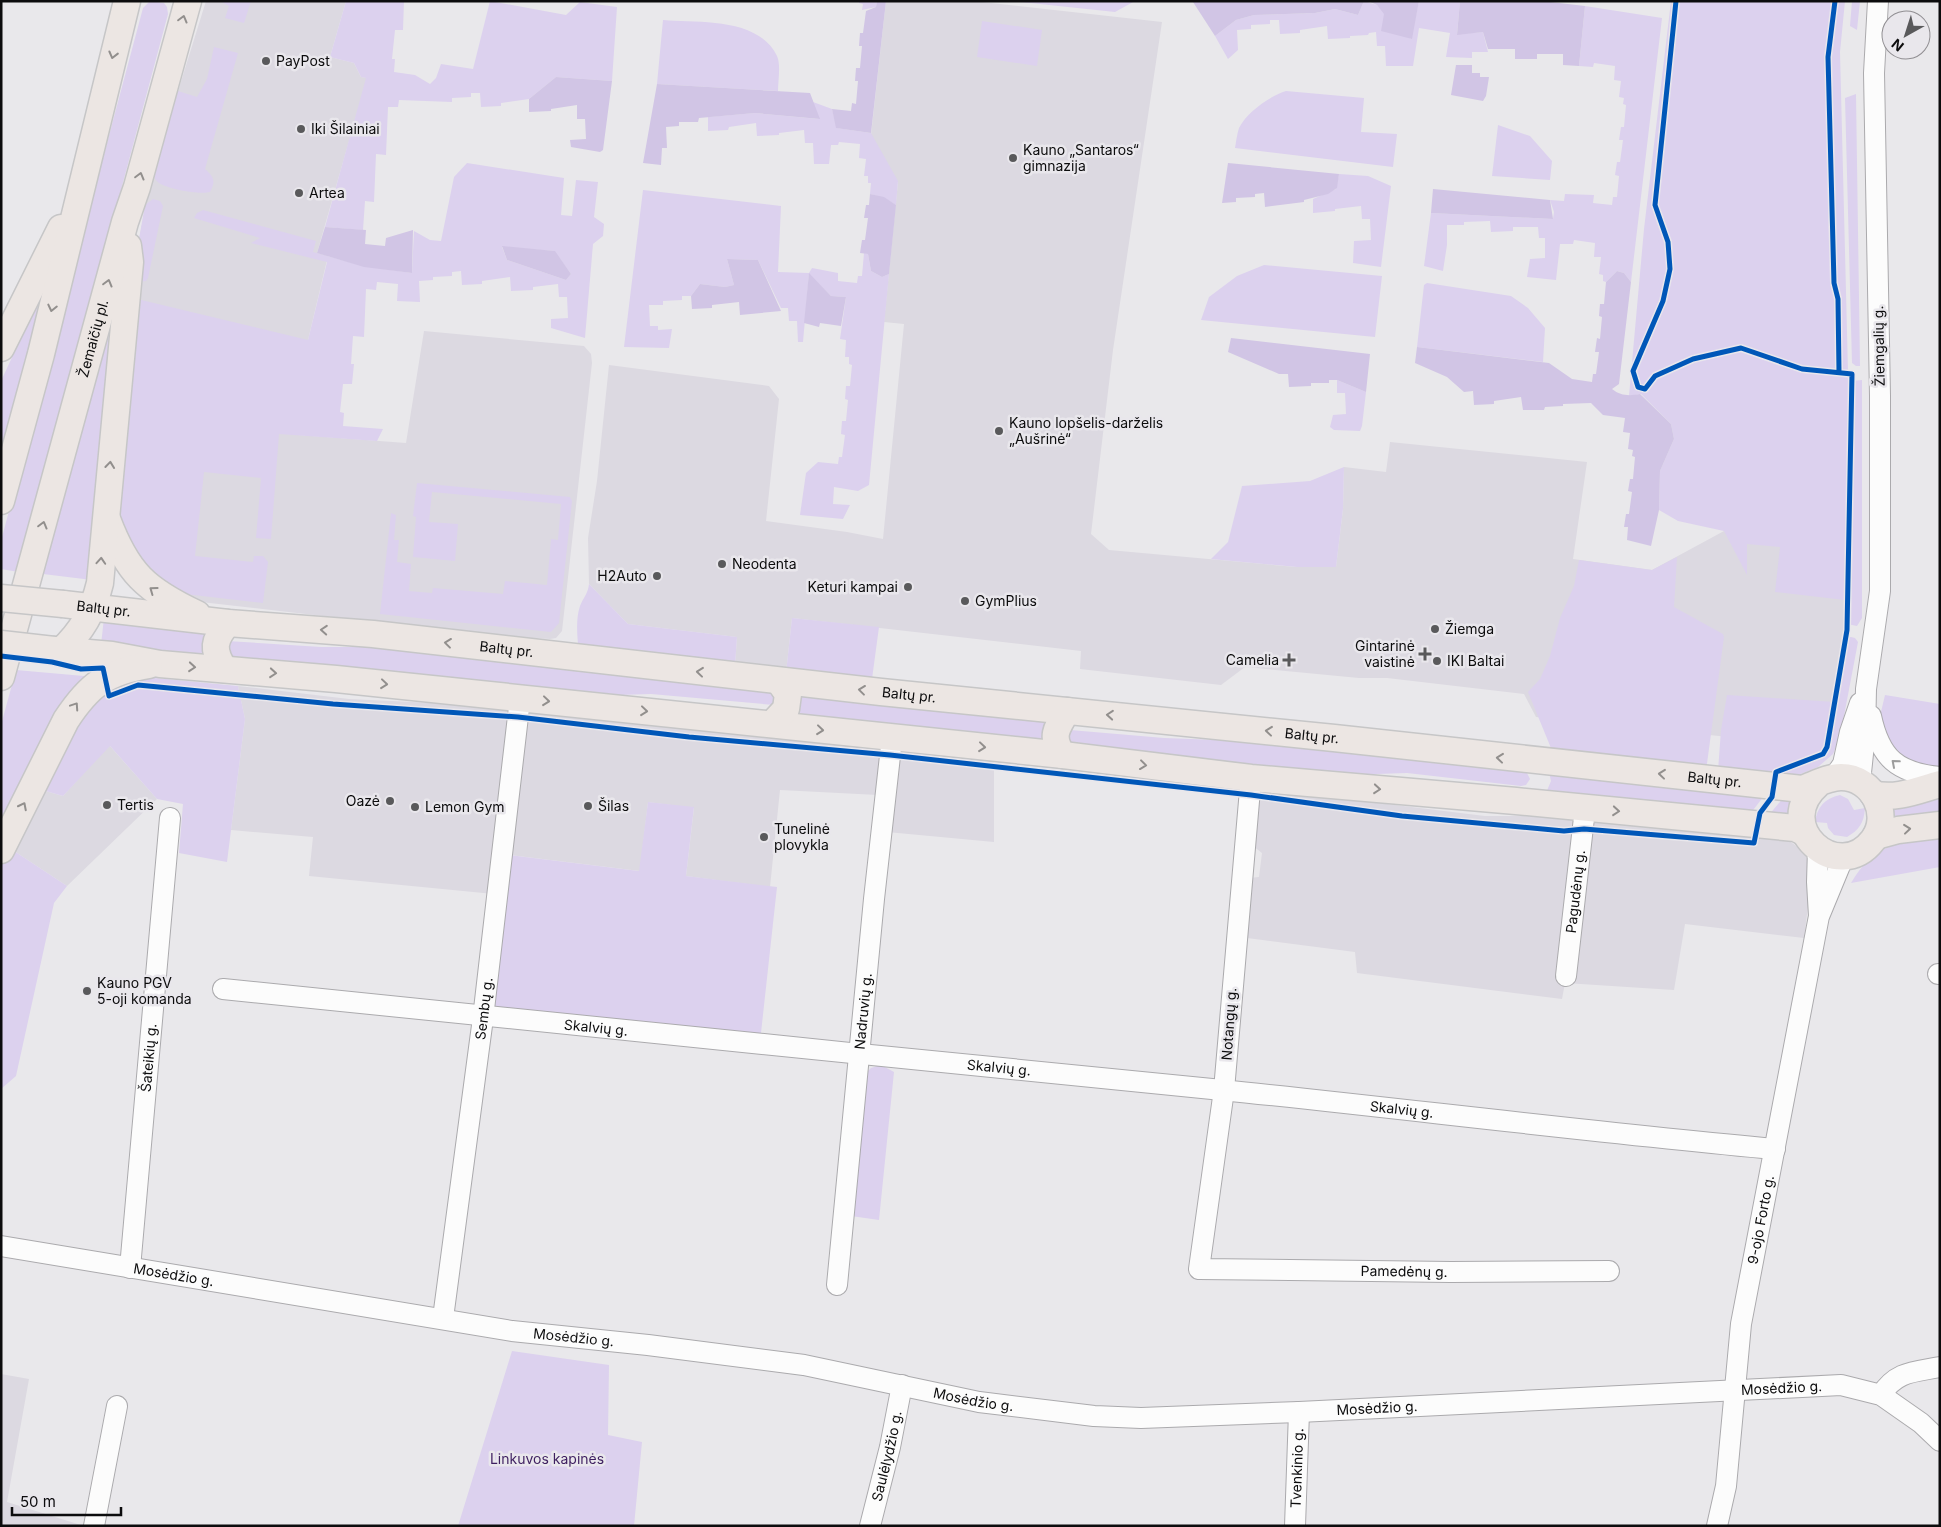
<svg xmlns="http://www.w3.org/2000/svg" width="1941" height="1527" font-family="Inter,sans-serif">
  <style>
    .built { fill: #dcd9e1 }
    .green { fill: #dcd1ee; fill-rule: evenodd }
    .forest { fill: #d1c5e5 }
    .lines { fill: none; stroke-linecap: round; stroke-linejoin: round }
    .minor-casing { stroke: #abaaad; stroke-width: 22 }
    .major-casing { stroke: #c6c6c7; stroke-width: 29 }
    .minor { stroke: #fcfcfc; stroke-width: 20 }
    .major { stroke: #ece6e3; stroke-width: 26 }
    .major-bridge-casing { stroke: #c6c6c7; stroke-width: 29; stroke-linecap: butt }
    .major-bridge { stroke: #ece6e3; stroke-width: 26 }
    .cycleway-casing { stroke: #e9e7ec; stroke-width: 8 }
    .cycleway { stroke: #0057b8; stroke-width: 5 }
    .oneway { stroke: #928f8d }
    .oneway2 { stroke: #9c9c9c }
    .poi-dot { fill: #59595b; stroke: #e9e7ec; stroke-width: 2 }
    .labels { text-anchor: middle; stroke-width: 5; stroke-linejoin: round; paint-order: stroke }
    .poi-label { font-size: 14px; fill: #0c0c0d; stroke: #e9e7ec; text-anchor: start }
    .street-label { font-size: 14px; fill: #0c0c0d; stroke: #e9e7ec }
    .park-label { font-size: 14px; fill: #3e1f60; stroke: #e9e7ec }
  </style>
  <rect width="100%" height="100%" fill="#e9e8eb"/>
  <path class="built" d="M206 1H346L330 57 354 63 361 77 367 78 317 253 328 256 308 340 299 435 406 443 424 331 584 346 591 354 592 363 562 631 556 638 550 639 496 636 201 602 143 572 139 239 153 172Z
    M886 1H973L1162 22 1113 350 1091 534 1109 550 1296 567H1336L1343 509 1344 467 1386 472 1390 442 1587 462 1573 559 1652 570 1724 531 1851 540 1847 630 1834 710 1777 742 1536 717 1524 694 1387 678H1359L1245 667 1221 685 1080 669 1081 651 792 618 786 673 735 666 737 637 628 624 589 584 588 538 597 481 609 365 769 386 779 399 766 521 847 532 883 539 904 324 884 322 898 182 871 135Z
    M238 686 349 699 455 704 877 748 883 759 878 795 780 790 770 887 686 876 694 808 648 802 640 871 510 855 504 895 309 876 313 837 231 830 245 719Z
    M109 745 157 799 67 886 8 847 42 790 63 796Z
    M904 751 994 759V842L887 832 899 754Z
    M1264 789 1485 816H1563L1783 837 1795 845 1807 857 1812 875 1804 938 1685 924 1674 990 1565 983 1562 999 1357 973 1355 952 1247 938 1249 878 1259 877 1262 853 1253 846 1259 793Z
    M1 1374 29 1379 7 1502 84 1526H1Z"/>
  <path class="green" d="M150 1 164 3 167 7 168 14 19 572 1 569V541L143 8Z
    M220 1H251L244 23 225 18 229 6Z
    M346 1H404L403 30H395L392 59H395L394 72 415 75 430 84 436 78 441 64 473 69 490 1 566 15 580 2 617 7 612 81 556 77 529 99 501 103V106L481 107 480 93H471V97L452 98V102L399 100 398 107H388L386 155 376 154 374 202 365 201 363 230 325 227 366 78 361 77 354 63 330 57Z
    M859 1H877L876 7 862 10 863 4 859 3Z
    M1011 1H1135L1115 12Z
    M1364 1 1377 5 1411 39 1419 1H1460L1457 34 1483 32 1488 52H1472V58L1446 57 1450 33 1419 28 1413 66H1386L1385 46H1377L1376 32 1369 33 1368 35 1350 36V38L1328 39 1327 26 1300 30V33L1280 34 1279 20H1270V24L1251 25V29L1237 30 1238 50 1228 59 1215 36 1236 20 1254 15 1315 13 1335 9 1358 15Z
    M1671 1H1845L1840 52 1851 491 1852 381 1862 380V618L1857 626 1847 624 1848 602 1845 600 1775 592 1780 547 1747 544V575L1724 531 1678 521 1659 510 1660 471 1674 439 1671 424 1641 394 1629 396 1644 229Z
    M1852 1H1860L1857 30 1850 26Z
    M1585 6 1662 18 1631 282 1624 273 1617 271 1606 282 1603 281V275L1599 274 1601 257H1594L1595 243 1574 240 1573 244H1560L1556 280 1527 277 1530 259 1545 258V238H1539L1538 227H1513V231L1491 232 1490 221 1464 222V225H1447V245L1443 271 1424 266 1431 213 1553 219 1554 212 1550 200 1564 201 1565 194 1594 195 1593 203 1612 205 1613 197H1617L1619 176 1615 175 1617 162H1620L1623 140H1619L1621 127H1624L1626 105 1623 104 1624 98 1619 97 1621 81 1614 80 1615 66 1594 63 1593 67 1579 66Z
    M663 20C699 23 758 17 777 56 781 64 778 81 778 91L657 84Z
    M982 21 1042 30 1037 66 977 57Z
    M214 47 238 53 205 169C214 177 216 181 210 192 200 195 168 189 159 183 155 180 154 177 153 172L178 91 197 97 207 79Z
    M1286 91 1364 98 1361 132 1397 134 1393 167 1235 148C1236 142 1237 134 1239 128 1247 112 1270 96 1286 91Z
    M1856 94 1860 366H1856L1852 363 1845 98Z
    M813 102 832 109 837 128 871 133 898 181 896 205 884 198 870 194 871 183H868V176H864L866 159 859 158 860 144 839 142 838 145H831L829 164H814L813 143H805L804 130 779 133V135L757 136 756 123 729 127 728 130 708 131V117L755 113 819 119Z
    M1498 125 1530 136 1552 161 1550 180 1492 176Z
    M467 163 564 178 561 215 572 216 576 180 598 182 594 217 604 224 603 236 593 244 585 338 551 328V319L568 318 567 297H559L558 284 533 287V290L511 291 510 277 482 281V284L462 285 461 271 452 272V276L433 277V280L419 281 420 302 397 301 398 284 377 282 376 290 366 289 364 337 353 336 351 364H354L352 384H343L340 412 344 413 343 426 383 429 377 441 279 434 271 539 256 538 261 478 204 472 195 556 253 562 254 556H263L268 562 263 603 185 594 167 584 144 561 137 564 118 521 133 298 308 340 327 262 251 243 260 238 194 218 197 213 203 210 316 241 313 252 363 266 412 273 414 231 430 240 441 241 454 177ZM502 247 554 251 571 274 566 280 507 260Z
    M1339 174 1368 176 1391 186 1381 267 1353 263 1354 241 1371 240 1370 219H1362L1361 206 1335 209V211L1313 213V199L1336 189Z
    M643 190 781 206 778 272 809 273 812 268 838 273V281L857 283 858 276H862L864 253 868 254 871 271 882 277 889 274 869 485 858 491 834 487 833 504 850 505 843 519 800 515 806 473 818 462 838 464 839 457H842L845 435 841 434 842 421H846L848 400 845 399 846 386H850L852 365 849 364V357H845L846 340 840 339 846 297 831 296 809 274 803 342H798L797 321H789L788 308H781L758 260 727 259 734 285 725 287 700 284 691 296H682V300L663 301V305H649L650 326H658V330L672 329 669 348 624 347Z
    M153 199 160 201 163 206 148 278 146 281 138 282 139 239 145 205Z
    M1264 265 1382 276 1375 337 1201 320 1209 297 1237 276Z
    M1427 283 1511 296 1528 308 1545 328 1543 362 1417 347 1424 285Z
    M43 291 32 339 1 454V381Z
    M115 306 92 580 43 574 112 310Z
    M1337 380 1366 392 1362 426 1360 431 1334 430 1330 427 1333 415 1346 414 1345 393H1337Z
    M1344 467 1343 509 1336 567H1297L1211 559 1228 542 1242 486 1310 481Z
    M417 483 570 497 572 501 559 623 551 632 380 614 391 513 396 515 394 540H399L397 562 411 564 409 591 432 593 433 588 503 594 505 581 547 585 551 539 558 540 561 504 432 492 429 522 458 524 455 561 413 557 416 517 413 516Z
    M1677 557 1674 607 1723 634 1724 637 1706 771 1553 753 1528 692 1540 679 1550 656 1560 618 1574 586 1579 560 1652 570Z
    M589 584 628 624 737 637 735 666 585 649 578 644C577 632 576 618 580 606 583 598 588 594 589 584Z
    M104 618 213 632 207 657 101 645Z
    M792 618 879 627 872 679 786 673Z
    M1851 637 1855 638 1858 642 1840 737 1833 754 1818 767 1793 777 1718 771 1721 730 1727 695 1835 702 1846 638Z
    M227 641 321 647H384L775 691 774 705 651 694 585 696 232 659 224 644Z
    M16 670 84 676 86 679 1 830V725Z
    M145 677 238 686 245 719 227 862 179 853 183 804 157 799 110 746 63 796 42 790 96 693Z
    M795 693 1053 720 1046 744 789 717Z
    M1885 695 1940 704V770L1905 763 1889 748 1880 716Z
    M1070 730 1164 738 1246 741 1526 771 1530 779 1526 785 1521 786 1407 773 1346 775 1070 746 1063 733Z
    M1549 772 1764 796 1750 814 1546 793 1551 781Z
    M1840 795 1848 799 1854 810 1865 808C1864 823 1859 830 1847 837L1834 835 1828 828 1827 823 1815 822C1817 807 1825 798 1840 795Z
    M1784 797 1799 799 1794 818 1768 816Z
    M1940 798V815L1886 821 1885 804Z
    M648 802 694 807 686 876 777 887 760 1042 491 1007 509 855 639 871Z
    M1940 837V867L1851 883C1875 843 1897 843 1940 837Z
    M8 847 67 886 54 903 16 1076 1 1089V861Z
    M881 1065 894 1072 879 1220 851 1216 863 1076 871 1068Z
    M512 1351 609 1365 608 1435 642 1442 634 1526H458Z"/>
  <path class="forest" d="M877 1H886L871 133 836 128 832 109 851 111 852 103 856 104 858 81H855L856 68H860L862 46H859L860 33H863L866 11 876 7Z
    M1364 1 1358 15 1335 9 1315 13 1254 15 1236 20 1215 36 1193 2Z
    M1368 1H1419L1412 39 1381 31 1384 14 1377 5Z
    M1460 1H1542L1585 6 1579 66 1563 65V54H1537V59H1515V49H1488L1483 32 1457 35Z
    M1456 65H1472V73H1480V77H1489L1486 96 1483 101 1451 95Z
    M556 77 612 81 603 150 600 152 571 147 570 140 586 139 585 119H577V105L551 109V111L529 112V99Z
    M657 84 810 93 820 119 755 113 699 118 698 122H679V126L666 127 667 148H662L661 165 643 163Z
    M1228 163 1339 174 1337 188 1328 194 1304 200V202L1265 207 1264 193 1255 194V197L1236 198V202L1222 203Z
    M1433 189 1550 200 1553 219 1431 213Z
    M870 194 884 197 896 205 889 274 882 277 871 271 868 254 860 253 862 240H865L868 218H864L866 205H869Z
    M325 227 366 230 365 244 385 246 386 238 413 230 412 273 364 267 317 253Z
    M502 246 555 251 571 274 566 280 507 260Z
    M727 259 758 260 781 311 740 315 739 302 712 305V308L692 309 691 296 700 284 725 287 734 285Z
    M1617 271 1624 273 1631 282 1619 384 1612 389C1621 396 1629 396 1640 394L1671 424 1674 439 1660 471 1659 510 1651 546 1627 540 1628 527H1624L1626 514H1629L1632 492 1628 491 1630 479H1633L1635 457 1632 456 1633 450 1628 449 1630 433 1623 432 1625 418 1603 415 1591 403 1563 404V406L1545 407 1544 410H1523L1521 397 1494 401V404L1474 405 1473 391 1464 392 1447 377 1415 363 1417 347 1549 363 1572 379 1592 382 1593 374H1596L1599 352H1595L1597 338 1600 339 1602 317 1599 316 1600 304H1604L1606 282Z
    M809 273 831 296 846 297 841 326 820 323 819 327 804 323Z
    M1231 338 1370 354 1366 392 1337 380H1329V383H1311V386L1289 387 1288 374H1279L1228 352Z"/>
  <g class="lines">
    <g class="minor-casing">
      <g id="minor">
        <path d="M1871 716C1880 758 1897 773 1940 777"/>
        <path d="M1834 777 1843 764 1850 732 1860 703"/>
        <path id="s1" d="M1251 778 1224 1090 1199 1269 1451 1272 1609 1271"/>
        <path d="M1860 782 1865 735 1866 689 1880 591V396L1874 73 1878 1"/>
        <path d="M1820 914 1844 856"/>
        <path d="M1938 974H1940"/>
        <path id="s2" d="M1566 976 1585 809"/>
        <path id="s3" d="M223 989C556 1025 889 1056 1222 1090 1406 1109 1590 1132 1775 1149"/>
        <path id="s4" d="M1 1246 512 1331 648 1345 804 1365 979 1402 1094 1416 1141 1418 1299 1412 1841 1385 1881 1395 1921 1423 1940 1441"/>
        <path id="s5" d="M130 1268 170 818"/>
        <path id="s6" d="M837 1285 874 899 892 738"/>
        <path id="s7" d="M443 1318 483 1018 520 699"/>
        <path d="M1881 1395C1896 1371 1914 1372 1940 1367"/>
        <path d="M94 1526 117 1406"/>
        <path id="s8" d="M870 1526 890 1447 902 1385"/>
        <path id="s9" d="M1295 1526 1299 1412"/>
        <path id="s10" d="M1717 1526 1726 1486 1741 1324 1819 916 1817 882 1818 849"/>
      </g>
    </g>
    <g class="major-casing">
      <g id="major">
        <path d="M1 348 61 228"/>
        <path d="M1 501 41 354 127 1"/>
        <path d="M107 519C127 573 146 590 197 614"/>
        <path id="s11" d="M63 604 228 623 373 634 881 692 1334 738 1802 789C1814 785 1828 777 1841 777 1873 777 1892 815 1873 840 1838 886 1770 826 1818 784"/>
        <path d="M54 650 112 655 160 664 336 679 1063 755 1251 778 1516 801 1795 828 1804 832"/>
        <path d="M61 651C82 631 93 612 100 583L130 262 128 246"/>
        <path d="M224 669C212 650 213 640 228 623"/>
        <path id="s12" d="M1 677 125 222 137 187 188 1"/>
        <path d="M772 724 786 709 788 694 779 681"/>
        <path d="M1063 755C1050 738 1056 728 1067 711"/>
        <path d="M1873 794C1896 800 1918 790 1940 784"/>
        <path d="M1876 836 1898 830 1940 825"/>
        <path d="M1 850 66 720C89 685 106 672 149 665"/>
      </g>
    </g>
    <use href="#minor" class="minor"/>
    <use href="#major" class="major"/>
    <g class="major-bridge-casing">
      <path id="major-bridge" d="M1 598 63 604
        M1 644 54 650"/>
    </g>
    <use href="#major-bridge" class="major-bridge"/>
    <g class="cycleway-casing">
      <path id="cycleway" d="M1835 1 1828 57 1834 283 1838 299 1839 372
        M1 656 52 662 81 669 103 668 109 696 138 685 333 704 518 717 689 737 890 755 1251 795 1402 816 1564 831 1584 829 1754 843 1760 813 1772 797 1776 772 1823 754 1827 747 1847 630 1852 374 1802 369 1741 348 1693 359 1655 376 1645 389 1638 387 1633 371 1663 301 1670 269 1668 242 1655 205 1676 1"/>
    </g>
    <use href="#cycleway" class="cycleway"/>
  </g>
  <defs><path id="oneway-chevron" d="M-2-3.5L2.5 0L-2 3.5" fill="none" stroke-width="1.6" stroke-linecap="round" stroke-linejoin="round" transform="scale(1.25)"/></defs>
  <g class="oneway">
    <use href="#oneway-chevron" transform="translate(183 19) rotate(-75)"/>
    <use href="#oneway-chevron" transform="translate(113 55) rotate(104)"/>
    <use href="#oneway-chevron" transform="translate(140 176) rotate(-75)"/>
    <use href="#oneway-chevron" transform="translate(108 283) rotate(-75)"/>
    <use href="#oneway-chevron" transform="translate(52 308) rotate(103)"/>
    <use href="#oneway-chevron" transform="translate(110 465) rotate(-84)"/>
    <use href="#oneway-chevron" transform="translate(43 525) rotate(-75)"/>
    <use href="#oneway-chevron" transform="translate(101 561) rotate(-86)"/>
    <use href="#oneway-chevron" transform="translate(153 590) rotate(-144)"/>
    <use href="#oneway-chevron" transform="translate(324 630) rotate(-176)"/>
    <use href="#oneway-chevron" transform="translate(448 643) rotate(-173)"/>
    <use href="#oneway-chevron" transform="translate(192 667) rotate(5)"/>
    <use href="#oneway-chevron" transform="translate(700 672) rotate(-174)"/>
    <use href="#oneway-chevron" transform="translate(273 673) rotate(5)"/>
    <use href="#oneway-chevron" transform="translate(384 684) rotate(6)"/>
    <use href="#oneway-chevron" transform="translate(862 690) rotate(-173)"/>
    <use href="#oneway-chevron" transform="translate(546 701) rotate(6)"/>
    <use href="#oneway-chevron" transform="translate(75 706) rotate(-56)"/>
    <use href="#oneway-chevron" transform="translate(644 711) rotate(6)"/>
    <use href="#oneway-chevron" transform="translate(1110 715) rotate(-175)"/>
    <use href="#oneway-chevron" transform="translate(820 730) rotate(6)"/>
    <use href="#oneway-chevron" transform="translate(1269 731) rotate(-174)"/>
    <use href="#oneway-chevron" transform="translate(982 747) rotate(6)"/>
    <use href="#oneway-chevron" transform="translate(1500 758) rotate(-174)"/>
    <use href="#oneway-chevron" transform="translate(1143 765) rotate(7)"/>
    <use href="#oneway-chevron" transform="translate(1662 774) rotate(-174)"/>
    <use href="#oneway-chevron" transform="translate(1377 789) rotate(5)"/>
    <use href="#oneway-chevron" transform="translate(23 806) rotate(-63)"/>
    <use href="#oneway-chevron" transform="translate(1616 811) rotate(5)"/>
    <use href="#oneway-chevron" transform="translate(1907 829) rotate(-6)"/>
  </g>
  <use class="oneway2" href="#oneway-chevron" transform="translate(1895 763) rotate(-139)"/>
  <g class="poi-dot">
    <circle cx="266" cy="61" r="5"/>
    <circle cx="301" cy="129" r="5"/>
    <circle cx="1013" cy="158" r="5"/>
    <circle cx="299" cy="193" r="5"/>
    <circle cx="999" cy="431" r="5"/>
    <circle cx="722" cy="564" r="5"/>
    <circle cx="657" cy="576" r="5"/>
    <circle cx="908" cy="587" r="5"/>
    <circle cx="965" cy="601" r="5"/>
    <circle cx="1435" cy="629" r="5"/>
    <path d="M1422.5 646.5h5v5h5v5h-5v5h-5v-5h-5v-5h5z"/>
    <path d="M1286.5 652.5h5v5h5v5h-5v5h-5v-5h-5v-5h5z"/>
    <circle cx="1437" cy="661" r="5"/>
    <circle cx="390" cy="801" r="5"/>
    <circle cx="107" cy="805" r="5"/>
    <circle cx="588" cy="806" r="5"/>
    <circle cx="415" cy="807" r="5"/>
    <circle cx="764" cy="837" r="5"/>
    <circle cx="87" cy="991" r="5"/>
  </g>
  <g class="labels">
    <g class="poi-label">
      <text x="276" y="66">PayPost</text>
      <text x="311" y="134">Iki Šilainiai</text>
      <text x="1023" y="155">Kauno „Santaros“<tspan x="1023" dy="16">gimnazija</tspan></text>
      <text x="309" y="198">Artea</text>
      <text x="1009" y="428">Kauno lopšelis-darželis<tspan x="1009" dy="16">„Aušrinė“</tspan></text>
      <text x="732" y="569">Neodenta</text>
      <text x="647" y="581" text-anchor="end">H2Auto</text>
      <text x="898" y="592" text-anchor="end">Keturi kampai</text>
      <text x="975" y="606">GymPlius</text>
      <text x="1445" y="634">Žiemga</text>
      <text x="1415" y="651" text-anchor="end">Gintarinė<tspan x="1415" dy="16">vaistinė</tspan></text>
      <text x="1279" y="665" text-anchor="end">Camelia</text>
      <text x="1447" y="666">IKI Baltai</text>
      <text x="380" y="806" text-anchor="end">Oazė</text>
      <text x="117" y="810">Tertis</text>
      <text x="598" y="811">Šilas</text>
      <text x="425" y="812">Lemon Gym</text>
      <text x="774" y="834">Tunelinė<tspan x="774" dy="16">plovykla</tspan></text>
      <text x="97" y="988">Kauno PGV<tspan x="97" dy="16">5-oji komanda</tspan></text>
    </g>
    <g class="street-label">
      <text dy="5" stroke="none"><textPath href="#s12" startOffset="351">Žemaičių pl.</textPath></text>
      <text transform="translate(1879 346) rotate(-91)" y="5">Žiemgalių g.</text>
      <text dy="5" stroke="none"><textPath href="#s11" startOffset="41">Baltų pr.</textPath></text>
      <text dy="5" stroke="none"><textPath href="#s11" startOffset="446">Baltų pr.</textPath></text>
      <text dy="5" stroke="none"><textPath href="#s11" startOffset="851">Baltų pr.</textPath></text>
      <text dy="5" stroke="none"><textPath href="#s11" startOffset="1256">Baltų pr.</textPath></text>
      <text dy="5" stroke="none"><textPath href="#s11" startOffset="1661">Baltų pr.</textPath></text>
      <text dy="5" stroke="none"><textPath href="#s2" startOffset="85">Pagudėnų g.</textPath></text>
      <text dy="5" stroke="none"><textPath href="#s7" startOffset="312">Sembų g.</textPath></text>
      <text dy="5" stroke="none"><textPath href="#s6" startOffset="275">Nadruvių g.</textPath></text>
      <text transform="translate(1229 1024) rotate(-86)" y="5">Notangų g.</text>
      <text dy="5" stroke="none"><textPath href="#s3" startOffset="375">Skalvių g.</textPath></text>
      <text dy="5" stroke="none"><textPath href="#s5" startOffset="211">Šateikių g.</textPath></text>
      <text dy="5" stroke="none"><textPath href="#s3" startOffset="780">Skalvių g.</textPath></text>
      <text dy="5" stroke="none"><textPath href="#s3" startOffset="1185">Skalvių g.</textPath></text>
      <text dy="5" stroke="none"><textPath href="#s10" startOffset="310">9-ojo Forto g.</textPath></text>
      <text dy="5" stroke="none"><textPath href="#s1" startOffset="699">Pamedėnų g.</textPath></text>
      <text dy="5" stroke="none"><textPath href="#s4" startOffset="175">Mosėdžio g.</textPath></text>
      <text dy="5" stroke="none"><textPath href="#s4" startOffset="580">Mosėdžio g.</textPath></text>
      <text dy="5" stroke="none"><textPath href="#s4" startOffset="1795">Mosėdžio g.</textPath></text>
      <text dy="5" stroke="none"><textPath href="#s4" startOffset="985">Mosėdžio g.</textPath></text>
      <text dy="5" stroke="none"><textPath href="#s4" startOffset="1390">Mosėdžio g.</textPath></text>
      <text dy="5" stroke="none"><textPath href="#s8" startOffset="72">Saulėlydžio g.</textPath></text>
      <text dy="5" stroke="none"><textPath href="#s9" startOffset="58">Tvenkinio g.</textPath></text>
    </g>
    <g class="park-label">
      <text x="547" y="1464">Linkuvos kapinės</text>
    </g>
  </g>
  <rect width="1941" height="1527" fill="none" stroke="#0c0c0d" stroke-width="5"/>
  <g transform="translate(1906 35) rotate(219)"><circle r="24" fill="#e9e7ec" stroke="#918f93"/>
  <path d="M0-4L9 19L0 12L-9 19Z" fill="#59595b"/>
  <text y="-8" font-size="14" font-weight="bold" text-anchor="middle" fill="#0c0c0d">N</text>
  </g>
  <path d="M12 1507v8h109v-8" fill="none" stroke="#0c0c0d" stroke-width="2.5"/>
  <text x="20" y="1507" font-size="15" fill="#0c0c0d" stroke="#e9e7ec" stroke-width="4" paint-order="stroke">50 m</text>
</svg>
